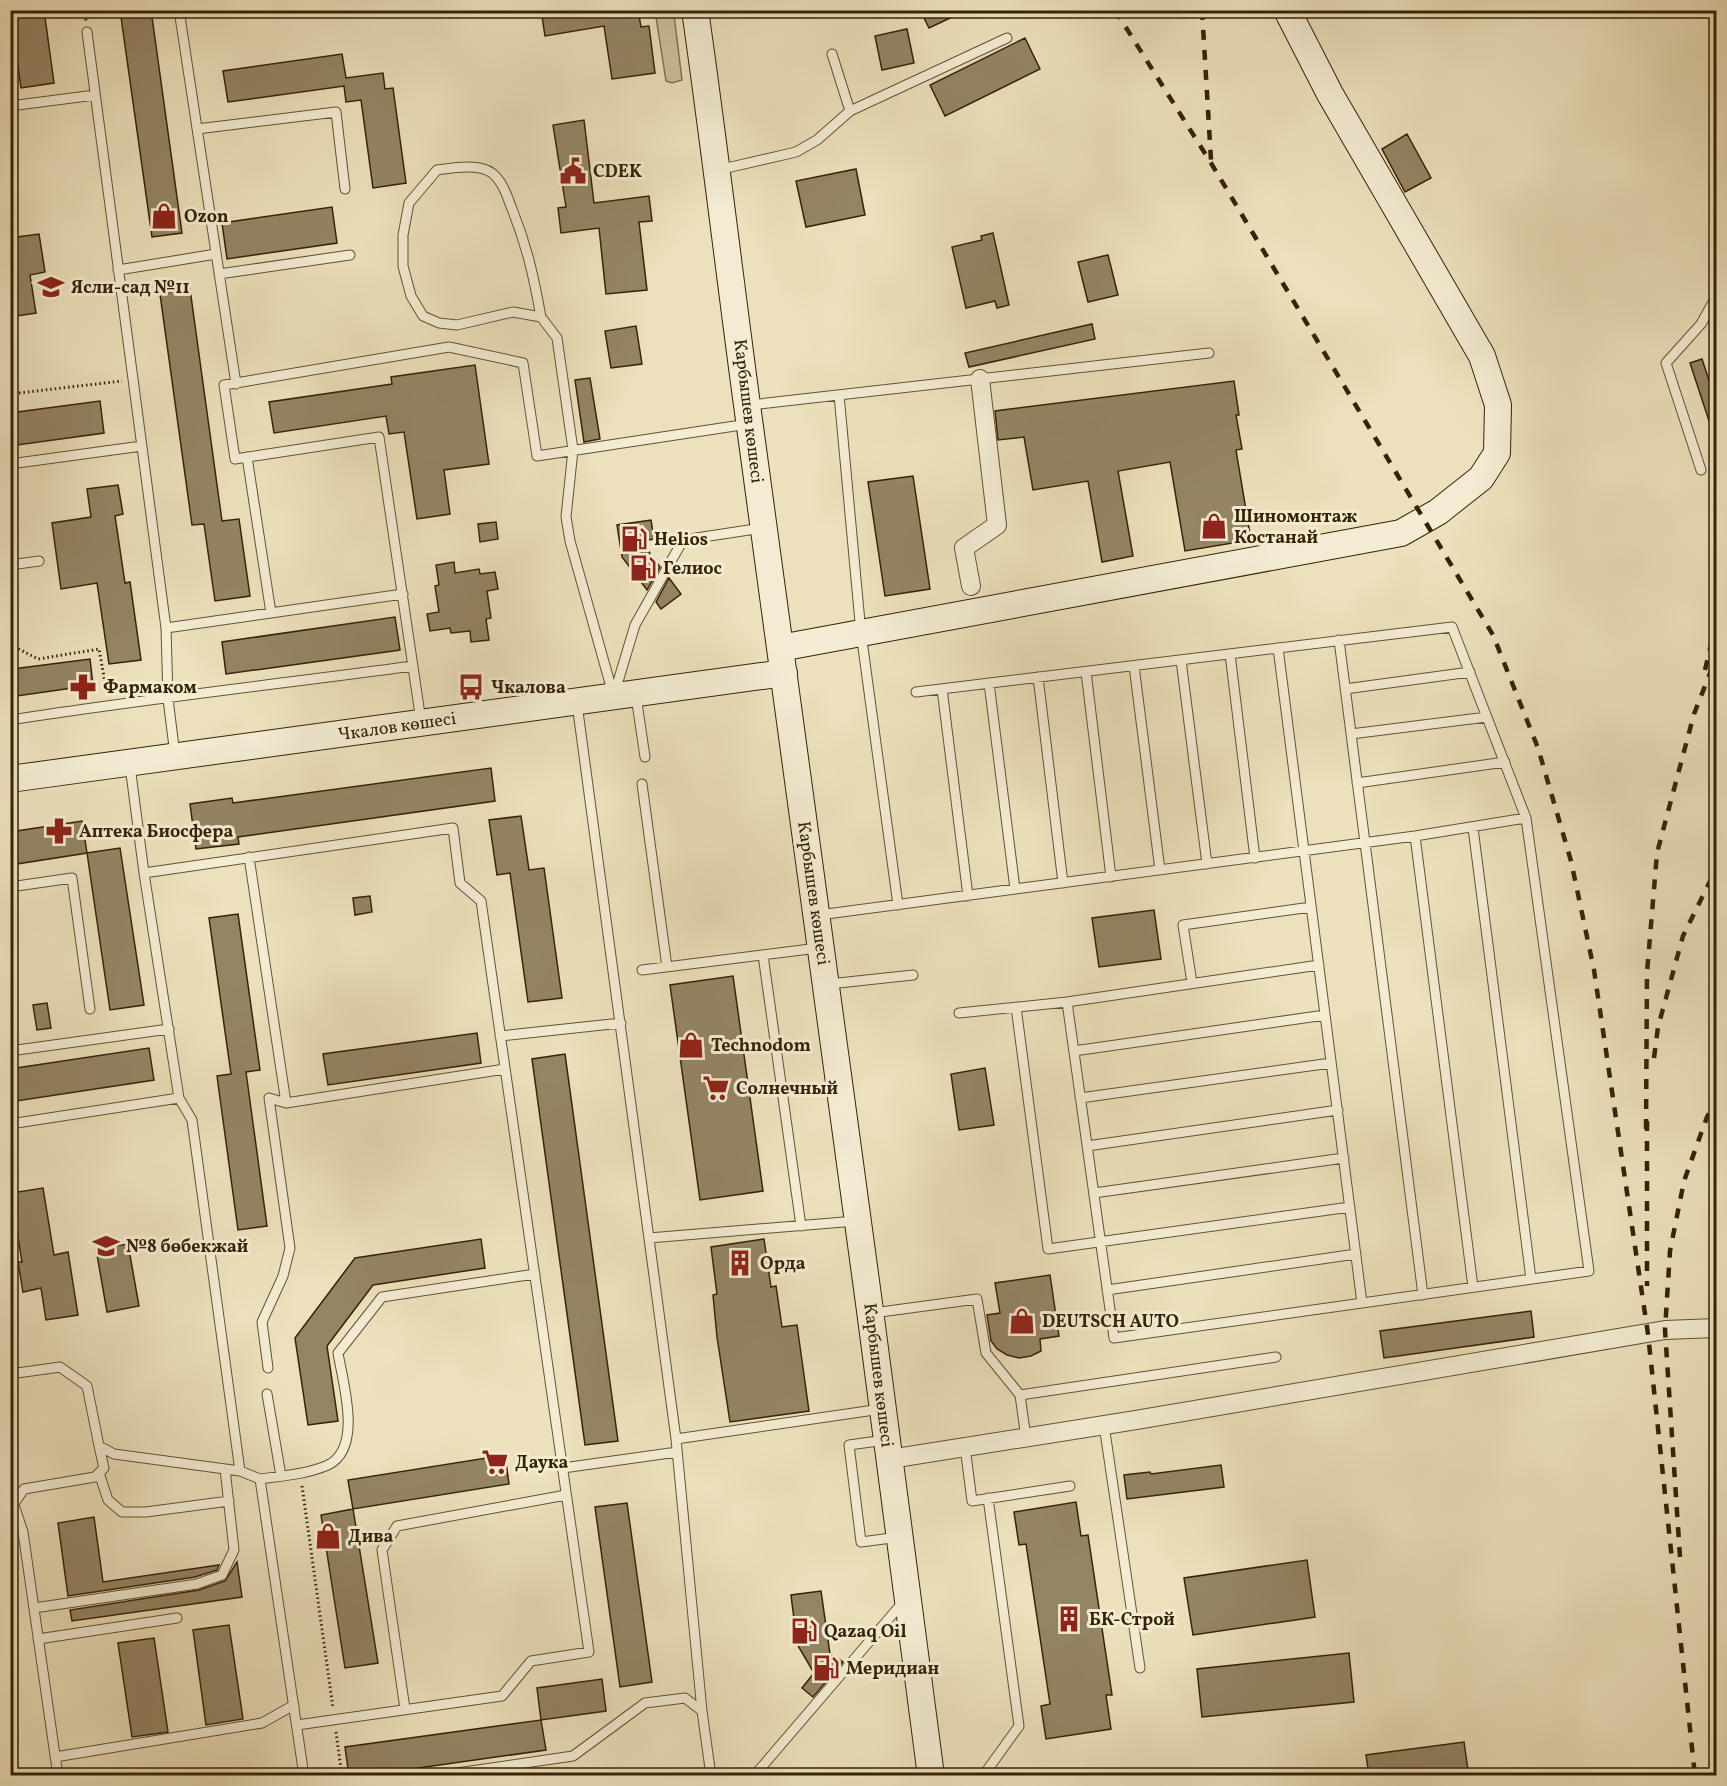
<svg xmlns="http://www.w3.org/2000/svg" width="1727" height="1786" font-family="Vollkorn,serif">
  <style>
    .green { fill: #cdc19d; stroke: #817252; stroke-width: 1.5 }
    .building { fill: #948565; stroke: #352207; stroke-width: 1.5 }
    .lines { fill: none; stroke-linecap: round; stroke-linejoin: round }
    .lane-casing { stroke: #635234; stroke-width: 11 }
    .street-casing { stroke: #635234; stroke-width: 20 }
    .secondary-casing { stroke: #352207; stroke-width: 28 }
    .path { stroke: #352207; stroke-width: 3; stroke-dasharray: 1.5 3; stroke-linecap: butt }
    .lane { stroke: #f3ecd3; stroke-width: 9 }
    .street { stroke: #f3ecd3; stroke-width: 18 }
    .secondary { stroke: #f3ecd3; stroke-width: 26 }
    .rail { stroke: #352207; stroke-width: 4.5; stroke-dasharray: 10 10; stroke-linecap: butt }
    .labels { text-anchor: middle; stroke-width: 6; stroke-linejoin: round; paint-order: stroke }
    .poi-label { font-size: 18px; font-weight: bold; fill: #352207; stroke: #f3ecd3; text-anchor: start }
    .street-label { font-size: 18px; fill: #352207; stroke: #f3ecd3 }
  </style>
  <rect width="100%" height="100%" fill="#ece1bc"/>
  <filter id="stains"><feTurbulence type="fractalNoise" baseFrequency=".00333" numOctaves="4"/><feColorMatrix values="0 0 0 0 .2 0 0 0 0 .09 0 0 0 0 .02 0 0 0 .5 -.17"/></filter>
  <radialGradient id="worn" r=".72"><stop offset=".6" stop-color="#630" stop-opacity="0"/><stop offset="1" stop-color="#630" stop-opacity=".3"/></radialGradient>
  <path class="green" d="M674 15 682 80 672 83 666 81 656 17Z"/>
  <path class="building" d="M10 10H44L54 83 21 88Z
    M120 10H151L182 233 152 237Z
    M541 10H560L561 17 602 10H638L641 27 649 26 655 73 612 79 604 26 545 36Z
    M920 10H967L929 28Z
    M907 29 914 63 882 70 875 36Z
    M1025 38 1040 69 945 116 930 85Z
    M342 54 346 78 383 73 385 89 393 88 406 183 373 188 361 100 346 102 344 86 228 102 223 71Z
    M584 120 594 203 649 196 652 221 639 222 647 290 606 294 599 228 561 233 558 208 566 207 553 125Z
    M1407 134 1431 178 1405 192 1382 149Z
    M856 169 865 215 806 227 796 181Z
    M332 207 337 243 227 259 222 223Z
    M993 233 1009 305 997 308 995 301 966 308 952 247 982 240 981 236Z
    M39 234 45 272 30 275 36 313 10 317V238Z
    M1108 255 1118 295 1088 302 1078 262Z
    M190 289 222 521 239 519 250 596 215 601 204 524 192 525 160 294Z
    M1092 324 1095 339 969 367 965 353Z
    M636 326 642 364 611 368 605 331Z
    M1702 359 1716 402V435L1714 436 1690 363Z
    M475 365 489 464 444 470 450 514 417 519 404 432 389 434 386 416 274 433 269 402 392 384 391 377Z
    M590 378 600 439 584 442 575 380Z
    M1234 381 1239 415H1236L1242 449 1236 450 1251 540 1185 551 1170 462 1118 471 1133 556 1102 562 1088 481 1033 490 1024 437 998 440 995 411Z
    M100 401 104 433 10 446V413Z
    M913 476 930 589 885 596 868 482Z
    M118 485 123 514 115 516 125 583 130 582 141 660 109 664 97 583 61 589 52 523 91 517 87 489Z
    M651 520 654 539 641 541 660 567 647 590 622 557 617 525Z
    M496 522 498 539 480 542 478 524Z
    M454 562 455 573 479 569 480 574 495 572 498 589 487 591 491 618 486 619 489 640 471 642 470 631 451 633 450 628 430 631 427 614 439 612 435 586 439 585 436 565Z
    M669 578 681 594 661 609 656 602Z
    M395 617 400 650 226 674 222 642Z
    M90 659 93 685 17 696 13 669Z
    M491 768 495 801 238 837 239 844 196 849 190 804 232 798 233 803Z
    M521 816 529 870 544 868 562 998 528 1002 510 873 497 875 489 820Z
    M82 821 87 853 10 865V832Z
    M120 848 144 1005 110 1010 87 853Z
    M370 896 372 912 355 915 353 898Z
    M1154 910 1161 959 1099 967 1092 918Z
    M238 914 260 1070 246 1072 267 1226 238 1230 217 1076 231 1074 209 918Z
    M733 976 763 1191 700 1200 670 985Z
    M47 1003 51 1028 37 1030 33 1005Z
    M477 1033 481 1063 328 1085 323 1054Z
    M149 1048 154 1080 10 1102V1069Z
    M565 1054 618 1441 585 1445 532 1059Z
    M985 1068 994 1125 959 1130 951 1074Z
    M43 1188 54 1255 68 1252 78 1315 46 1320 41 1288 23 1292 18 1262H22L11 1193Z
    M481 1239 485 1268 373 1285 327 1346 338 1421 308 1425 295 1338 355 1258Z
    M764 1239 771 1287 776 1286 782 1327 797 1325 809 1411 730 1422 717 1337 713 1295 717 1294 711 1247Z
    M128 1244 139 1306 107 1312 96 1249Z
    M1050 1275 1059 1336 1040 1339 1041 1351 1031 1356 1019 1358 1007 1355 997 1349 991 1341 987 1315 1000 1313 995 1283Z
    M1531 1311 1534 1337 1384 1358 1380 1331Z
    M505 1455 509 1484 353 1509 348 1480Z
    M1221 1465 1224 1487 1127 1499 1124 1475 1150 1472 1151 1474Z
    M1076 1502 1081 1536 1088 1535 1112 1695H1106L1111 1729 1046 1739 1041 1706 1050 1704 1026 1544 1019 1545 1014 1512Z
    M627 1503 652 1682 620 1687 595 1507Z
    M353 1509 378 1663 345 1668 321 1515Z
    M94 1517 103 1582 219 1565 217 1570 195 1577 68 1596 58 1523Z
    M1307 1560 1315 1617 1193 1635 1184 1578Z
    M237 1562 242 1597 72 1621 70 1610 199 1590 225 1581Z
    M821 1591 830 1654 843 1662 813 1697 802 1688 814 1673 797 1644 791 1595Z
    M229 1625 243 1719 206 1725 193 1630Z
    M154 1638 168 1732 132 1737 118 1643Z
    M1349 1653 1354 1702 1202 1717 1197 1669Z
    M602 1679 606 1711 541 1720 537 1688Z
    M541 1720 546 1750 362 1776H349L345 1747Z
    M1464 1742 1468 1770 1429 1776H1369L1366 1755Z"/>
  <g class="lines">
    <g class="lane-casing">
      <path id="lane" d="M179 10 236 384
        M87 32 166 628 168 699 175 755
        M832 54 850 111
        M10 106 95 95
        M197 129 336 112 345 189
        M718 170 796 152 817 140 850 111 1007 38
        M118 270 216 254
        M219 274 350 255
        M541 317C534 278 527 246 512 209 507 196 503 182 492 173 479 163 452 168 437 170L409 203 403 235V266L411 296 423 316 439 323 457 325 513 312 541 317 557 338 573 450 566 517 570 541 613 694
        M839 395 861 633 898 905
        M750 405 1209 353
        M247 457 271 613
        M10 464 142 446
        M1701 470 1666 363 1701 324 1716 297
        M10 565 39 561
        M166 628 403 594
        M1339 640 1423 1295
        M1278 648 1362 1303
        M1230 654 1255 858
        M1181 660 1207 864
        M1134 666 1160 870
        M1086 672 1111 877
        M1038 677 1063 883
        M989 683 1015 889
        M942 689 968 896
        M1345 689 1470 672
        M916 692 1452 627 1526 818 1589 1271 1114 1338 1067 1002
        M614 695 635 625 683 540 762 528
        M636 696 645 757
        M577 704 676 1439 702 1711
        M10 720C144 699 279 684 413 666
        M421 721 379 437 235 459 224 385 449 347 523 363 537 456 748 424
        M1351 734 1487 717
        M130 766 144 873 179 1098 192 1120 240 1471
        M1357 783 1505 762
        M642 784 667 967
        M1473 828 1531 1279
        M1415 836 1473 1287
        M249 857 286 1103
        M144 873 453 828 460 883 481 901 589 1652 531 1661 502 1696 297 1725
        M10 887 72 878 90 1009
        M819 915 1415 836 1526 818
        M763 955 801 1226
        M642 970 818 948
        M1192 983 1183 925 1311 907
        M829 984 913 975
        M1016 1007 1048 1249 1350 1207
        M959 1013 1067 1002 1319 965
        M500 1036 621 1023
        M10 1051 169 1029
        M1074 1051 1325 1015
        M1080 1098 1331 1063
        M10 1124 179 1098
        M1087 1146 1338 1110
        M1094 1193 1344 1158
        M649 1238 856 1221
        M1107 1290 1356 1254
        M873 1313 977 1299 986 1353 1020 1395 1276 1357
        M268 1368 262 1322 283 1276 290 1248 269 1098 286 1103 505 1069
        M10 1374 60 1367 87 1386 99 1446 114 1454 240 1471 260 1479 304 1776
        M267 1394 281 1476
        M1020 1395 1026 1438
        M1104 1425 1140 1668
        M676 1439 881 1409
        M885 1440 849 1445 861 1542 899 1537
        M965 1447 972 1501 1070 1486
        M563 1468 677 1452
        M99 1473 108 1500 122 1512H146L229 1501
        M260 1479C282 1476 308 1474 328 1465 363 1448 343 1383 338 1353L382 1297 535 1274
        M10 1493 23 1532 58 1776
        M11 1508 24 1489 95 1477 104 1468 99 1446
        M34 1608 197 1584 222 1575 234 1550 225 1469
        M38 1639 177 1618
        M405 1709 382 1550 397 1526 566 1495
        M55 1757 262 1723 294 1705
        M436 1776 573 1756 645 1703 685 1698 702 1711 711 1776
        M754 1776 904 1601
        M983 1776 1019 1726 988 1498"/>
    </g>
    <g class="street-casing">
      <path id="street" d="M971 586 964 548 997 525 980 379
        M890 1459 1136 1420 1665 1330 1716 1328"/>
    </g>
    <g class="secondary-casing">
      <path id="secondary" d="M695 10C715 149 731 289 750 427 812 877 873 1326 931 1776
        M780 648 1401 533 1438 512 1481 478 1497 453 1498 405 1482 356 1330 94 1287 10
        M10 779 784 673"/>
    </g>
    <path class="path" d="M85 10 86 21
      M10 394 122 381
      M10 648 15 647 38 659 99 649 107 694
      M302 1486 333 1708
      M336 1732 342 1776"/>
    <use href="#lane" class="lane"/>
    <use href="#street" class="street"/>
    <use href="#secondary" class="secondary"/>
    <path class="rail" d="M1115 10 1211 163 1493 635 1538 748 1571 861 1594 970 1648 1334 1695 1776
      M1202 10 1211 160
      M1705 670 1716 623
      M1654 1058 1658 1027 1683 936 1716 869
      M1647 1121V1286
      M1646 1129 1647 973 1657 853 1694 714 1716 658
      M1680 1557 1665 1330 1670 1251 1684 1181 1707 1117 1716 1100"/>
  </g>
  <defs>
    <g id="civic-bare" transform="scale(2.07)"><path d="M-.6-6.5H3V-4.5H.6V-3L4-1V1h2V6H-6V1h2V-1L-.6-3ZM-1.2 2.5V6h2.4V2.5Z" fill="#8f2418" stroke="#f3ecd3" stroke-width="2.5" paint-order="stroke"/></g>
    <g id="shop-bare" transform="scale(2.07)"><path d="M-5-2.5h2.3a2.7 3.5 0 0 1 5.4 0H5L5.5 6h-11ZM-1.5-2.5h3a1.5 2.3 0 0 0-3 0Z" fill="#8f2418" stroke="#f3ecd3" stroke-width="2.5" paint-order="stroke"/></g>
    <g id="school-bare" transform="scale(2.07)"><path d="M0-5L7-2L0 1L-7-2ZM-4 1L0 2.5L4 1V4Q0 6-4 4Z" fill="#8f2418" stroke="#f3ecd3" stroke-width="2.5" paint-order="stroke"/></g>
    <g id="fuel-bare" transform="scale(2.07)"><path d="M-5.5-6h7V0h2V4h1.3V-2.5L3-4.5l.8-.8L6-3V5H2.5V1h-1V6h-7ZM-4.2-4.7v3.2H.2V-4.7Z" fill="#8f2418" stroke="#f3ecd3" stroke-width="2.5" paint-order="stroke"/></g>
    <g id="pharmacy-bare" transform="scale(2.07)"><path d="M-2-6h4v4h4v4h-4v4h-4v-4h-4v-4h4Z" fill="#8f2418" stroke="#f3ecd3" stroke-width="2.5" paint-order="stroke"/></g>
    <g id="bus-bare" transform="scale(2.07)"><path d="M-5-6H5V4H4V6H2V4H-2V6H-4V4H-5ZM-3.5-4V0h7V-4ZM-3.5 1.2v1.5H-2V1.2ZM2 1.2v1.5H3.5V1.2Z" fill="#8f2418" stroke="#f3ecd3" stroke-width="2.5" paint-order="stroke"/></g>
    <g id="supermarket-bare" transform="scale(2.07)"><path d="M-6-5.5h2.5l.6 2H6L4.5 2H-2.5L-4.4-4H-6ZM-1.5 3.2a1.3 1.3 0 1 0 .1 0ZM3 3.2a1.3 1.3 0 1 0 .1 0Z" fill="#8f2418" stroke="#f3ecd3" stroke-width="2.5" paint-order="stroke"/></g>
    <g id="building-bare" transform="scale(2.07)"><path d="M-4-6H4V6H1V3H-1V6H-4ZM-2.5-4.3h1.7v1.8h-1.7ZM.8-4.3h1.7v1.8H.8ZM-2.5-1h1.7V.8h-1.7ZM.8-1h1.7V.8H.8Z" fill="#8f2418" stroke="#f3ecd3" stroke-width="2.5" paint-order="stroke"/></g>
  </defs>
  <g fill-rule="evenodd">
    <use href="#civic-bare" x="573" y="171"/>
    <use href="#shop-bare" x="164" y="216"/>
    <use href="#school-bare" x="51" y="287"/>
    <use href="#shop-bare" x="1214" y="526"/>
    <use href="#fuel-bare" x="634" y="539"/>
    <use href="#fuel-bare" x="643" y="568"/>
    <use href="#pharmacy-bare" x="83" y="687"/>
    <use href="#bus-bare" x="471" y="687"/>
    <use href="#pharmacy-bare" x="59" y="831"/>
    <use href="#shop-bare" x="691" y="1045"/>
    <use href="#supermarket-bare" x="716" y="1088"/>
    <use href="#school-bare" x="106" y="1246"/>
    <use href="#building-bare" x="740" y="1263"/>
    <use href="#shop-bare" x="1022" y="1321"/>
    <use href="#supermarket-bare" x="495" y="1462"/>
    <use href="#shop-bare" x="328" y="1536"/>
    <use href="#building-bare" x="1069" y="1619"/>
    <use href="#fuel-bare" x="804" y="1631"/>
    <use href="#fuel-bare" x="826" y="1668"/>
  </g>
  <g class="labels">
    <g class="poi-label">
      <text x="593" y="177">CDEK</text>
      <text x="184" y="222">Ozon</text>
      <text x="71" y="293">Ясли-сад №11</text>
      <text x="1234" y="522">Шиномонтаж<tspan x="1234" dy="21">Костанай</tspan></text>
      <text x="654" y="545">Helios</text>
      <text x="663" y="574">Гелиос</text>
      <text x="103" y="693">Фармаком</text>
      <text x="491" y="693">Чкалова</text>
      <text x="79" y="837">Аптека Биосфера</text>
      <text x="711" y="1051">Technodom</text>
      <text x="736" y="1094">Солнечный</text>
      <text x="126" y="1252">№8 бөбекжай</text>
      <text x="760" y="1269">Орда</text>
      <text x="1042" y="1327">DEUTSCH AUTO</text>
      <text x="515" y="1468">Даука</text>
      <text x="348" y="1542">Дива</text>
      <text x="1089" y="1625">БК-Строй</text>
      <text x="824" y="1637">Qazaq Oil</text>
      <text x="846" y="1674">Меридиан</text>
    </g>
    <g class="street-label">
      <text transform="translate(749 411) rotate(83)" y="6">Карбышев көшесі</text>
      <text transform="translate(397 726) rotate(-8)" y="6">Чкалов көшесі</text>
      <text transform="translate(814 893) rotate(82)" y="6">Карбышев көшесі</text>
      <text transform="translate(879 1375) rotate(83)" y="6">Карбышев көшесі</text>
    </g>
  </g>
  <rect width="1727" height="1786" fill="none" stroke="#ece1bc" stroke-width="36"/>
  <rect x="12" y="12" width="1703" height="1762" fill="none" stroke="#352207" stroke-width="3"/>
  <rect x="18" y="18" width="1691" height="1750" fill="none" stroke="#352207" stroke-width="1.5"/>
  <rect width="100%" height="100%" filter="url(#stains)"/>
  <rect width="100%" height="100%" fill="url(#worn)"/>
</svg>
